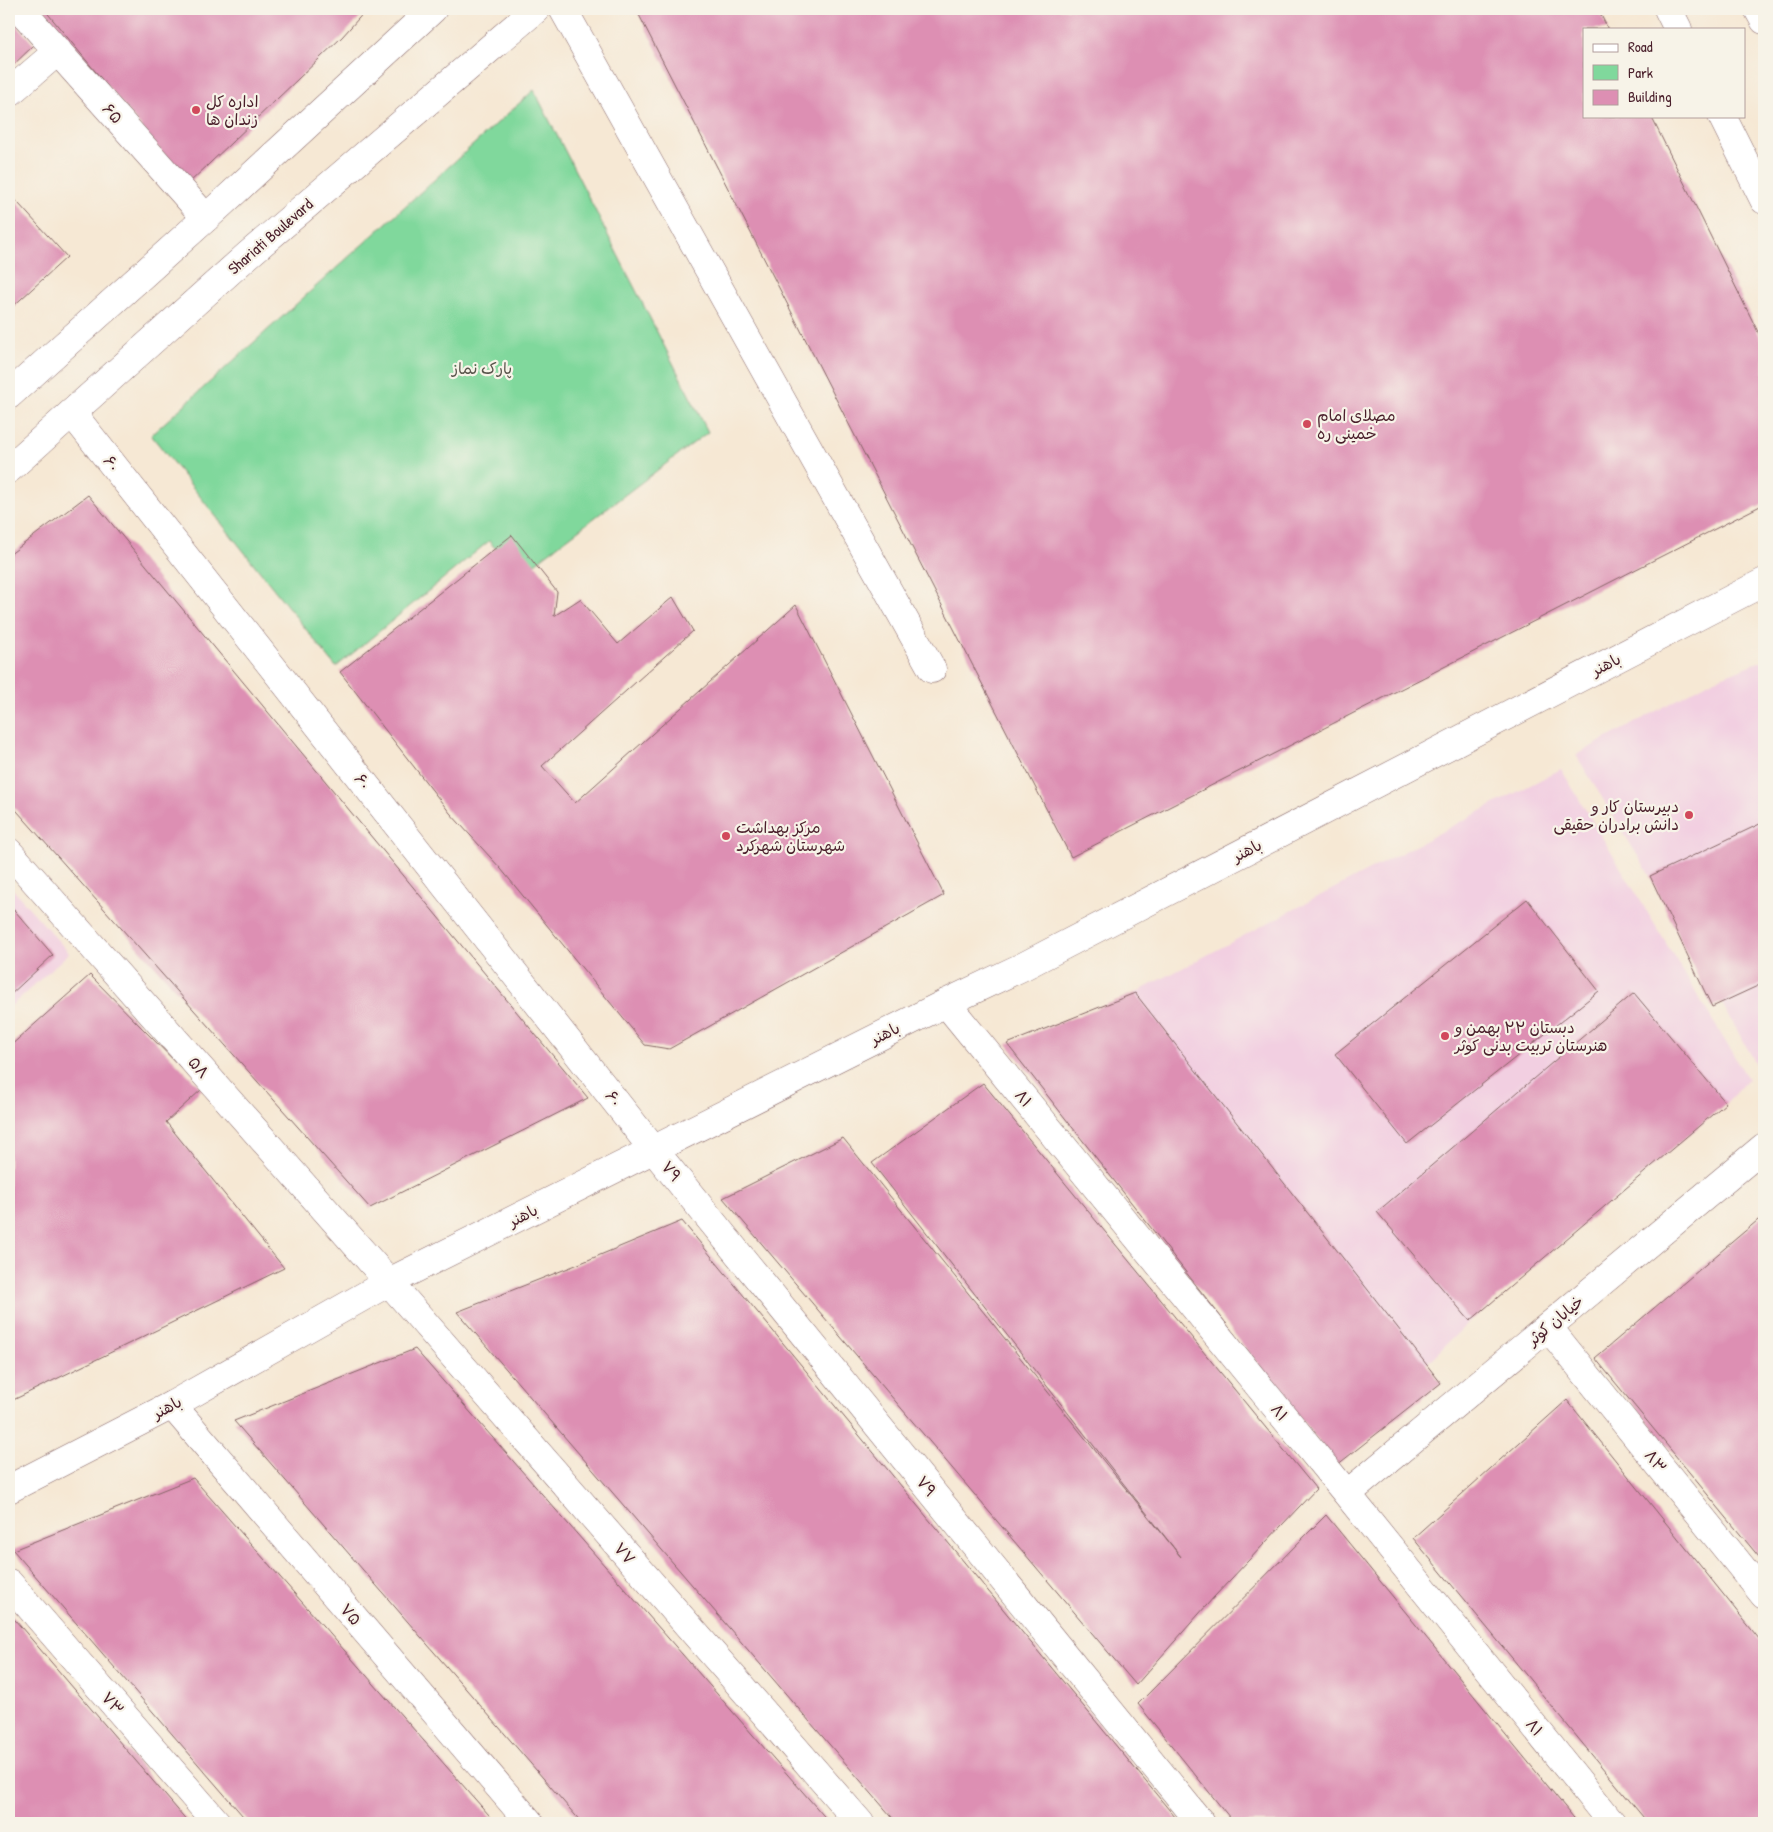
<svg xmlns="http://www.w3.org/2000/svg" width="1773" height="1832" font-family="'Patrick Hand','Playpen Sans Arabic',sans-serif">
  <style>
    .built { fill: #f2cfe1 }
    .green { fill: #80d89c; stroke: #657c64 }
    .building { fill: #dd8fb3 }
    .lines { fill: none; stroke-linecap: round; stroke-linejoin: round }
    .street-casing { stroke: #866566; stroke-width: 29 }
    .secondary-casing { stroke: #866566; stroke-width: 29 }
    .street { stroke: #fff; stroke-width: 28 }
    .secondary { stroke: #fff; stroke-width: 28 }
    .poi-dot { fill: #d1495b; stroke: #f7f3e8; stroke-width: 2 }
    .labels { text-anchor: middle; stroke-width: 4.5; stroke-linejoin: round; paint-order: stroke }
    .poi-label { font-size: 16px; fill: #4a1f2b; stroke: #f7f3e8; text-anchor: start }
    .street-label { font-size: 16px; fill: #4a1f2b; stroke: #f7f3e8 }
    .park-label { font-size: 16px; fill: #5a564d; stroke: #f7f3e8 }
  </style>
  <rect width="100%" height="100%" fill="#f7f3e8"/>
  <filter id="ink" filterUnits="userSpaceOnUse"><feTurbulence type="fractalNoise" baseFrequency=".02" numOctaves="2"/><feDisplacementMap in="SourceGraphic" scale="10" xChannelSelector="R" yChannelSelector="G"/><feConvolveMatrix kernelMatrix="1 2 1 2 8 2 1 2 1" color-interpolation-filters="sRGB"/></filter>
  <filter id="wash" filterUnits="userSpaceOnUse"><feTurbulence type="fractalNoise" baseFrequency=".0096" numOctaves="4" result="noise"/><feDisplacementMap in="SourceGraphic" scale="20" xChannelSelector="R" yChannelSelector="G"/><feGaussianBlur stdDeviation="1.12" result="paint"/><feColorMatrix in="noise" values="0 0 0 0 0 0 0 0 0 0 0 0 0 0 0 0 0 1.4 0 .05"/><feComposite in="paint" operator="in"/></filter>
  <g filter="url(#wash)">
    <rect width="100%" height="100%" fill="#f6e8d4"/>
    <path class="built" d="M1764 660V1065L1759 1069 1650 876 1576 755 1713 680Z
      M1561 769 1748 1079 1726 1103 1470 1321 1424 1366 1135 993Z
      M9 885 69 953 9 1008Z"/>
    <path class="green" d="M534 90 708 432 519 575 489 541 336 667 151 435Z"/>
    <g id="blocks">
      <path class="building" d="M44 9H367L342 37 188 184Z
        M636 9H1598L1608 29H1584V116H1651L1764 344V504L1071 857Z
        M9 16 34 45 9 69Z
        M9 193 67 257 9 310Z
        M88 495 588 1098 370 1208 9 802V555Z
        M512 535 557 592 554 616 580 599 618 644 673 597 693 631 542 766 575 803 796 605 944 895 669 1049 645 1045 501 869 450 813 340 672Z
        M1764 822V983L1712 1007 1650 876Z
        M1527 899 1599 991 1407 1144 1335 1054Z
        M9 904 53 955 9 996Z
        M90 975 202 1089 166 1122 284 1268 9 1402V1047Z
        M1135 993 1441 1383 1337 1465 1007 1044Z
        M1634 993 1726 1103 1470 1321 1377 1212Z
        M983 1083 1316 1489 1214 1597 1136 1685 723 1198 843 1138 1181 1557 872 1163Z
        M1764 1215V1563L1595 1358Z
        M682 1221 1180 1823H897L457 1312 576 1265Z
        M415 1349 830 1823H582L234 1421Z
        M1567 1400 1764 1645V1823H1648L1413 1538Z
        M193 1478 496 1823H249L13 1550Z
        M1326 1515 1578 1823H1234L1138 1704Z
        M9 1613 189 1823H9Z"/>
    </g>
  </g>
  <g filter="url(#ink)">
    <use href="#blocks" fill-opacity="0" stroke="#866566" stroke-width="1"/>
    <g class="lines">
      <g class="street-casing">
        <path id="street" d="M20 9 206 218
          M563 9 932 669
          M9 93 58 51
          M72 413 653 1149 1201 1823
          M9 852 389 1282 860 1823
          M946 1003 1347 1494 1612 1823
          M1548 1327 1764 1595
          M172 1405 530 1823
          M1347 1494 1764 1147
          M9 1583 217 1823"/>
      </g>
      <g class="secondary-casing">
        <path id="secondary" d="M1668 9 1678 29
          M1758 9 1764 20
          M1722 116 1764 200
          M9 395 206 218 433 9
          M9 469 248 255 536 9
          M9 1489 172 1405 389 1282 946 1003 1024 966 1764 582"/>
      </g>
      <use href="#street" class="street"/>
      <use href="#secondary" class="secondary"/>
    </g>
  </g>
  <g class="poi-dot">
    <circle cx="196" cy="110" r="5"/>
    <circle cx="1307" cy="424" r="5"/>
    <circle cx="1689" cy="815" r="5"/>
    <circle cx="726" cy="836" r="5"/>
    <circle cx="1445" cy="1036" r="5"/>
  </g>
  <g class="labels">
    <g class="poi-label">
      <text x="206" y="107">اداره کل<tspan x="206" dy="18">زندان ها</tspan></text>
      <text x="1317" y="421">مصلای امام<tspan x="1317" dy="18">خمینی ره</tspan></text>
      <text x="1679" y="812" text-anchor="end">دبیرستان کار و<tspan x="1679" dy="18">دانش برادران حقیقی</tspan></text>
      <text x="736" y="833">مرکز بهداشت<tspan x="736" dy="18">شهرستان شهرکرد</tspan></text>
      <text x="1455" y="1033">دبستان ۲۲ بهمن و<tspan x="1455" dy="18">هنرستان تربیت بدنی کوثر</tspan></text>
    </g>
    <g class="street-label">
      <text transform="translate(113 113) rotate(48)" y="6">۶۵</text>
      <text transform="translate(270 236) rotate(-41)" y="6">Shariati Boulevard</text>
      <text transform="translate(112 463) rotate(52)" y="6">۶۰</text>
      <text transform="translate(1606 664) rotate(-27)" y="6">باهنر</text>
      <text transform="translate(363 781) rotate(52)" y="6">۶۰</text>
      <text transform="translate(1247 850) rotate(-27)" y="6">باهنر</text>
      <text transform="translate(885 1033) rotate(-26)" y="6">باهنر</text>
      <text transform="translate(199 1067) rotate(49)" y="6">۵۸</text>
      <text transform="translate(614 1098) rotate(52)" y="6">۶۰</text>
      <text transform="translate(1024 1098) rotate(51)" y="6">۸۱</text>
      <text transform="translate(672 1171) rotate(51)" y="6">۷۹</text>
      <text transform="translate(523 1215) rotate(-27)" y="6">باهنر</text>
      <text transform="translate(1555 1320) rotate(-40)" y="6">خیابان کوثر</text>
      <text transform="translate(167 1407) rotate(-28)" y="6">باهنر</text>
      <text transform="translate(1280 1412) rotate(51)" y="6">۸۱</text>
      <text transform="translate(1656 1461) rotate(51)" y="6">۸۳</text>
      <text transform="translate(927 1486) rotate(51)" y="6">۷۹</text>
      <text transform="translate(625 1553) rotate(49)" y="6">۷۷</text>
      <text transform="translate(351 1614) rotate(49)" y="6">۷۵</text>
      <text transform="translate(113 1703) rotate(49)" y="6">۷۳</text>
      <text transform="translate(1535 1727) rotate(51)" y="6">۸۱</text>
    </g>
    <g class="park-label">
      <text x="482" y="374">پارک نماز</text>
    </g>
  </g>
  <rect width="1773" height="1832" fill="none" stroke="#f7f3e8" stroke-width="30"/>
  <rect x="1583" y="28" width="162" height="90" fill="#f7f3e8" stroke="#b29e9c"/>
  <rect x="1593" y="44" width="25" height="8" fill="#ffffff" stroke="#b29e9c"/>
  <text x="1628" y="52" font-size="15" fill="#4a1f2b">Road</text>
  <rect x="1593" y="65" width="25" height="15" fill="#80d89c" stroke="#b29e9c"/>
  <text x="1628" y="78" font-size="15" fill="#4a1f2b">Park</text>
  <rect x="1593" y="90" width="25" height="15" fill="#dd8fb3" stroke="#b29e9c"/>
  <text x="1628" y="102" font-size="15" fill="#4a1f2b">Building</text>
</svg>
